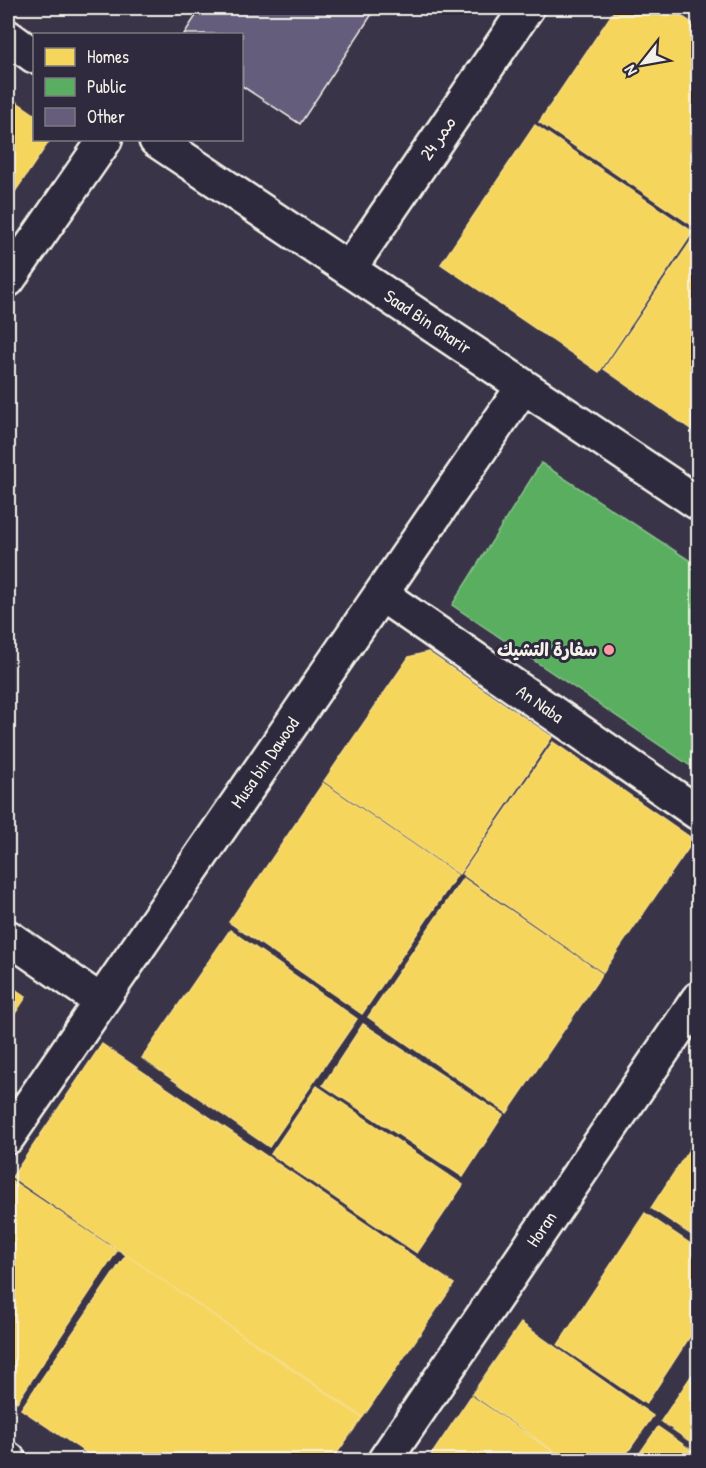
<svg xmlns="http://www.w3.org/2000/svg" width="706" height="1468" font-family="'Patrick Hand','Playpen Sans Arabic',sans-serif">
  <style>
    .homes { fill: #f6d55c; stroke: #f5dd86; stroke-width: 1.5 }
    .public { fill: #5aae61; stroke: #88c28a; stroke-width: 1.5 }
    .building { fill: #655d7b; stroke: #f4f1e8; stroke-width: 1.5 }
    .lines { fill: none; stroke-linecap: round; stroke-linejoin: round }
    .street-casing { stroke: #f4f1e8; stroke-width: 38 }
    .secondary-casing { stroke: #f4f1e8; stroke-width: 38 }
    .street { stroke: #2f2a3d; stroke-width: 33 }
    .secondary { stroke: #2f2a3d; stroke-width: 33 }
    .poi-dot { fill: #ff9aa2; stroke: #2f2a3d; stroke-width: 2 }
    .labels { text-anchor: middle; stroke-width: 6; stroke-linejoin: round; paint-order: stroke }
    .street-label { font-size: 18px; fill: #f4f1e8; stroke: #2f2a3d }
    .poi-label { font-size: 18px; font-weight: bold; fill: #f4f1e8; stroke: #2f2a3d; text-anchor: end }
  </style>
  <rect width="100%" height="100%" fill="#3a3449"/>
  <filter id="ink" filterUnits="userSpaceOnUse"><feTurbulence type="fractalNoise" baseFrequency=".0167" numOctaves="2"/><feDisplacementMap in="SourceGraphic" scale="12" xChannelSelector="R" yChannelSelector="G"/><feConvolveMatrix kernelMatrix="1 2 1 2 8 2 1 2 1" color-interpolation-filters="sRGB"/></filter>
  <g filter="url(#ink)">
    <path class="homes" d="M616 8H669L698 27V229L539 122Z
      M8 96 34 114V140H50L8 202Z
      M535 125 693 232 599 372 441 264Z
      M698 231V434L604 369Z
      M428 652 552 737 459 874 324 781 409 657Z
      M553 742 694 840 603 972 462 874Z
      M323 783 457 875 362 1014 229 922Z
      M463 878 602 974 507 1113 368 1017Z
      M230 930 357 1019 269 1147 142 1058Z
      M8 984 26 997 8 1024Z
      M363 1024 503 1115 463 1177 323 1085Z
      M102 1044 454 1284 363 1417 12 1177Z
      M317 1086 463 1185 417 1253 271 1154Z
      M692 1145 698 1149V1239L651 1208Z
      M11 1180 117 1251 17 1402 8 1396V1185Z
      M645 1213 698 1249V1324L646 1404 558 1345Z
      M126 1255 362 1418 332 1460H97L21 1409Z
      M521 1323 653 1416 622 1460H567L472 1394Z
      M698 1366V1447L661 1421Z
      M471 1396 565 1460H428Z
      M658 1427 698 1455V1460H635Z"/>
    <path class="public" d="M541 463 698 566V771L452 605Z"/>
    <path class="building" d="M201 8H376L300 124 242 86V34H184Z"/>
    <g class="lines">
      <g class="street-casing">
        <g id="street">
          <path d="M8 37 34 56"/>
          <path id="s1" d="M156 140 698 503"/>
          <path d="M349 269 527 8"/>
          <path d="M8 280 105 140"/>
          <path id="s2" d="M382 595 698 813"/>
          <path d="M8 937 100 1001"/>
          <path id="s3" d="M8 1137 523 387"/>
          <path id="s4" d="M385 1460 698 999"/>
        </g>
      </g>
      <g class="secondary-casing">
        <path id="secondary" d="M8 1459 9 1460"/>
      </g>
      <use href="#street" class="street"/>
      <use href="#secondary" class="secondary"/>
    </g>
  </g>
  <circle class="poi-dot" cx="609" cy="650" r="6"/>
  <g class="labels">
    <g class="street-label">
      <text transform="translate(438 138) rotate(-56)" y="6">ممر 24</text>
      <text dy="6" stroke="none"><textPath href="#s1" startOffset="327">Saad Bin Gharir</textPath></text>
      <text dy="6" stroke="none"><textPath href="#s2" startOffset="192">An Naba</textPath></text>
      <text dy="6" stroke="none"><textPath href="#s3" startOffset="454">Musa bin Dawood</textPath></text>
      <text dy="6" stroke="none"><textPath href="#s4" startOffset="279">Horan</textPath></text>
    </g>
    <g class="poi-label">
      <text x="597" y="656">سفارة التشيك</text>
    </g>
  </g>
  <rect width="706" height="1468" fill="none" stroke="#2f2a3d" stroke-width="30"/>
  <rect x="15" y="15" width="676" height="1438" fill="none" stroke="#f4f1e8" stroke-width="2" filter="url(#ink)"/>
  <rect x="33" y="33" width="210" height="108" fill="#2f2a3d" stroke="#7e7a81" stroke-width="1.5"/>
  <rect x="45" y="48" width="30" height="18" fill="#f6d55c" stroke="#7e7a81" stroke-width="1.5"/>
  <text x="87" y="63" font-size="18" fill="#f4f1e8">Homes</text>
  <rect x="45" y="78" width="30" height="18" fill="#5aae61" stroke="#7e7a81" stroke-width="1.5"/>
  <text x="87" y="93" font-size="18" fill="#f4f1e8">Public</text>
  <rect x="45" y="108" width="30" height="18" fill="#655d7b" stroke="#7e7a81" stroke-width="1.5"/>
  <text x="87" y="123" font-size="18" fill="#f4f1e8">Other</text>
  <g transform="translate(643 63) rotate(239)" stroke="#2f2a3d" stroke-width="4.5" paint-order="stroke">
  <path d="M0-4.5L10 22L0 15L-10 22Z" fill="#f4f1e8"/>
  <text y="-9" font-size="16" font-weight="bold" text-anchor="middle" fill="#f4f1e8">N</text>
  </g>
</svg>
